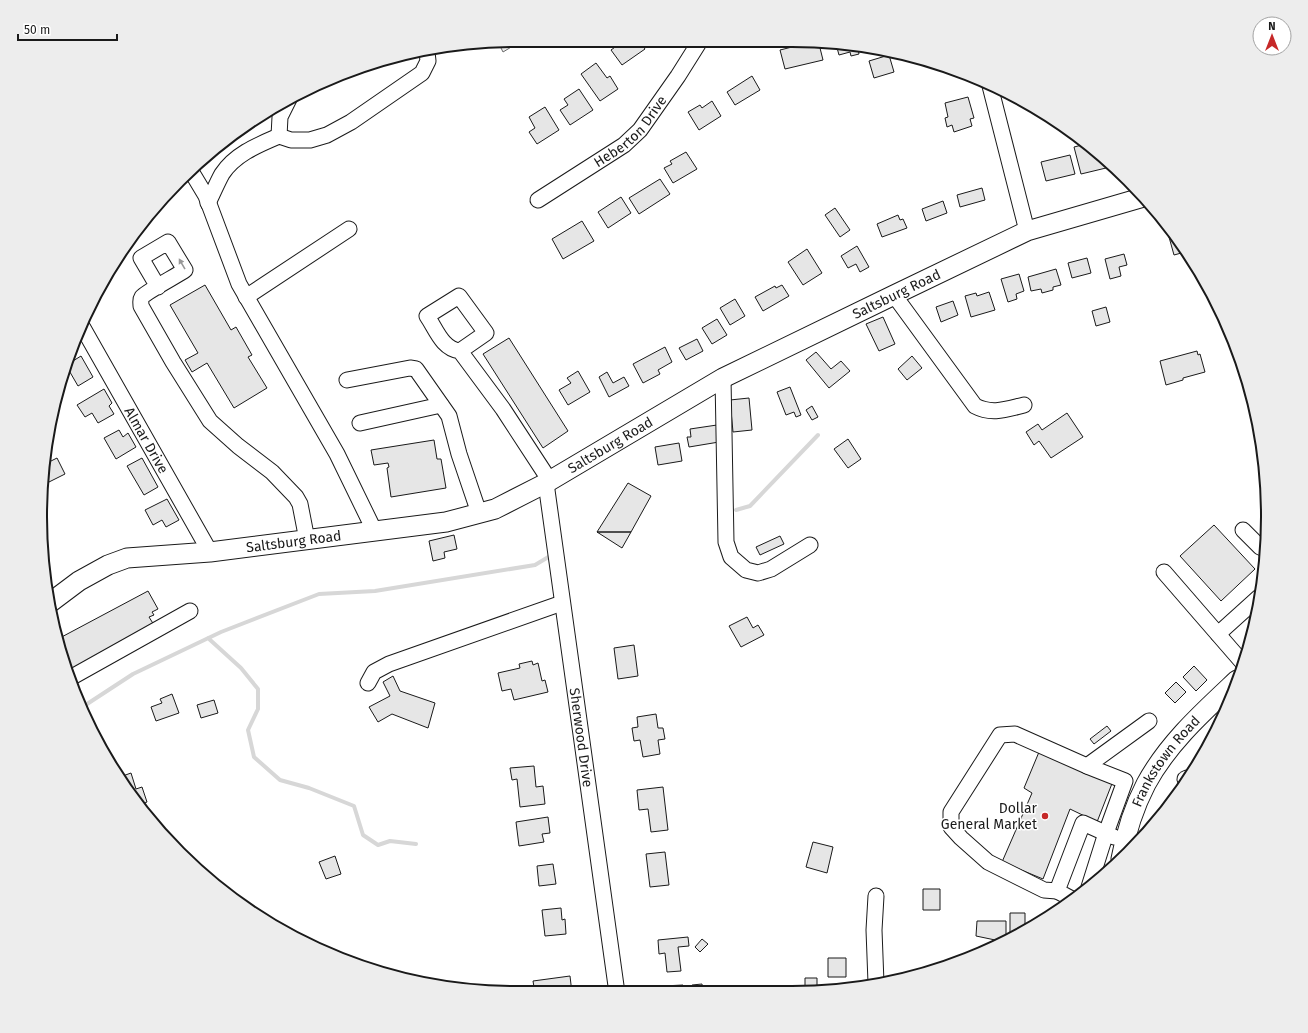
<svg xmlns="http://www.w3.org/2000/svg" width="1308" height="1033" font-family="'Fira Sans',sans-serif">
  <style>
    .built { fill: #ededed; stroke: #6a6a6a }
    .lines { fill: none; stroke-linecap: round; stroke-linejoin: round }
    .stream { stroke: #d7d7d7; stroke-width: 4 }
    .building { fill: #e6e6e6; stroke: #1a1a1a }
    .minor-casing { stroke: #1a1a1a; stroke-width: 17 }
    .major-casing { stroke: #1a1a1a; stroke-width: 21 }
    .minor { stroke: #fff; stroke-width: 15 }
    .major { stroke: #fff; stroke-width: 19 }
    .oneway { fill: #989898 }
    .poi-dot { fill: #c62828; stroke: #fff; stroke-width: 1.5 }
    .labels { text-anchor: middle; stroke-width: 3; stroke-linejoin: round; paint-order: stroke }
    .street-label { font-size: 14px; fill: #1a1a1a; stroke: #fff }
    .poi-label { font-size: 14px; fill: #1a1a1a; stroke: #fff; text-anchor: end }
    .rim { fill: none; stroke: #1a1a1a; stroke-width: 2 }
  </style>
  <rect width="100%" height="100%" fill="#fff"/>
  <path class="built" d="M516 40H523L503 52 498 42Z"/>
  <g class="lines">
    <path class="stream" d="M736 510 750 506 818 435
      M208 638 241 668 258 689V709L248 730 254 757 280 780 309 788 354 806 363 835 378 845 390 841 416 844
      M84 706 133 674 221 632 319 594 375 591 535 565 550 556"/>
  </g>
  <path class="building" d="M625 40H639L645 49 622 65 611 50Z
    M804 44 805 47 819 44 823 60 785 69 780 50Z
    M836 44 861 49H858L859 54 851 56 850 52 839 55Z
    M889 55 894 72 874 78 869 61Z
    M596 63 607 78 610 76 618 89 600 101 581 74Z
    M752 76 760 90 735 105 727 92Z
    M579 89 593 110 570 125 560 110 568 105 564 99Z
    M968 97 974 118 970 119 972 126 954 132 952 125 947 127 945 118 948 117 945 103Z
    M712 101 721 116 699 130 688 112 700 105 702 108Z
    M545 107 559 130 537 144 529 132 535 128 529 117Z
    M1086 144 1103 156 1106 168 1081 174 1074 147Z
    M686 152 697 169 673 183 664 168 672 164 670 161Z
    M1070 155 1075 174 1046 181 1041 162Z
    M660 179 670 194 639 214 629 198Z
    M982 188 985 200 960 207 957 195Z
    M621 197 631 213 608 228 598 212Z
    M943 201 947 213 926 221 922 209Z
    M835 208 850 230 840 237 825 215Z
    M898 215 900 220 903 219 907 228 882 237 877 224Z
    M582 221 594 241 563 259 552 239Z
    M1174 236 1185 252 1174 255 1169 237Z
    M857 246 869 267 860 272 856 264 848 268 841 256Z
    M807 249 822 273 803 285 788 262Z
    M1124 254 1127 265 1119 267 1121 276 1110 279 1105 259Z
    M1087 258 1091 273 1072 278 1068 263Z
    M1056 269 1061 285 1053 287V290L1042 293 1041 289 1031 291 1028 277Z
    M1019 274 1024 291 1016 294 1017 299 1008 302 1001 279Z
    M205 285 231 330 236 327 252 355 248 357 267 388 234 408 207 363 192 372 185 360 198 353 170 305Z
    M782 285 789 296 763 311 755 297 775 286 776 288Z
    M989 292 995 310 971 317 965 296 976 293 977 296Z
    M735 299 745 316 730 325 720 308Z
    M953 301 958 315 941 322 936 307Z
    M1106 307 1110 322 1096 326 1092 311Z
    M883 317 895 344 879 351 866 324Z
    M717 319 727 335 712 344 702 328Z
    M509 338 568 431 543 448 483 354Z
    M697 339 703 351 686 360 679 348Z
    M665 347 672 362 658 370 660 374 643 383 633 364Z
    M1197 351 1198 355 1200 354 1205 372 1183 378V380L1166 385 1160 361Z
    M816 352 831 369 841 361 850 371 829 388 806 360Z
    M81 356 93 377 78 386 67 367 68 364Z
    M912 356 922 368 907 380 898 369Z
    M578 371 590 392 568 405 559 390 571 383 567 378Z
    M607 372 613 383 624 377 629 386 609 397 599 377Z
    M790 387 801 415 796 417 794 412 786 415 777 392Z
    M104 389 112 403 109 406 114 414 98 423 92 413 85 417 77 405Z
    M749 398 752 430 733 432 730 400Z
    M812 406 818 417 812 420 806 410Z
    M1067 413 1083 437 1051 458 1039 441 1034 445 1026 432 1038 424 1042 430Z
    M717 425 719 442 689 447 687 437H691L690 429Z
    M119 430 123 437 128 433 136 447 116 459 104 438Z
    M848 439 861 459 848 468 834 449Z
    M434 440 437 459H441L446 488 391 497 387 468 389 467 388 463 374 465 371 450Z
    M679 443 682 461 658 465 655 447Z
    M57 458 65 474 47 483 45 479 47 463Z
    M142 458 158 487 144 495 127 466Z
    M628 483 651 496 631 532H597Z
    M167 499 179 520 166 527 162 520 153 525 145 510Z
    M1214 525 1255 569 1221 601 1180 556Z
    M597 532H631L622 548Z
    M454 535 457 549 444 552 445 558 433 561 429 541Z
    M780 536 784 544 760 555 756 547Z
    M148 591 158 609 152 612 154 615 149 617 154 625 69 671 56 640Z
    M747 617 753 628 758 625 764 635 741 647 729 626Z
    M634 645 638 676 618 679 614 648Z
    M532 661 533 665 538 663 542 681 545 680 548 692 514 700 511 689 502 691 498 673 520 668 519 664Z
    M1194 666 1207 680 1196 691 1183 677Z
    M393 676 400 691 435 703 428 728 392 714 378 722 369 707 390 696 383 682Z
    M1176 682 1186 692 1175 703 1165 693Z
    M172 694 179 713 156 721 151 707 162 703 160 699Z
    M214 700 218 713 201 718 197 705Z
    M656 714 658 728H663L665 739 658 740 660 754 643 757 640 740 634 741 632 728 638 727 637 717Z
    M1107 726 1111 731 1094 744 1090 739Z
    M1039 752 1113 781 1097 822 1070 809 1043 879 1002 862 1032 793 1024 788Z
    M534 766 536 787 543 786 545 804 520 807 517 779 512 780 510 768Z
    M131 773 136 789 142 787 147 802 140 805 120 777Z
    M663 787 668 830 651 832 648 809 639 810 637 790Z
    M548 817 550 833 542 834 544 842 519 846 516 822Z
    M813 842 833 847 827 873 806 867Z
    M665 852 669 885 650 887 646 854Z
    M335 856 341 874 326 879 319 862Z
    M553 864 556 884 539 886 537 866Z
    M923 889H940V910H923Z
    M561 908 562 920 565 919 566 934 545 936 542 910Z
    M1010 913H1025V931L1010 938Z
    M977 921H1006V939L1000 941 976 936Z
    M688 937 689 946 678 947 681 971 667 972 665 953 659 954 658 940Z
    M702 939 708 944 700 952 695 947Z
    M828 958H846V977H828Z
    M570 976 572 993H535L533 981Z
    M805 978H817V992H805Z
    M702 984 703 992H693L692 985Z
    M683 985 684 992H664L663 986Z"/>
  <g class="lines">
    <g class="minor-casing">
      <g id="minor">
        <path d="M990 86 1027 231"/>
        <path d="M279 136 280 117 289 99"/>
        <path d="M191 171 206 196 239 284 337 454 374 530"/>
        <path id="s1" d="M538 200 624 145 640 130 678 76 700 41"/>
        <path d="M208 203C213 193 217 183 222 174 235 154 258 145 279 136L291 140H310L327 135 351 122 422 73 428 61 427 52"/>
        <path d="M158 287 141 258 168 242 185 270C178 275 146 292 142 297 140 300 141 302 141 306L173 362 210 421 238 446 272 472 296 497 300 504 307 540"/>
        <path d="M894 295 975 406C992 415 1007 409 1024 405"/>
        <path d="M246 297 349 229"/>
        <path id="s2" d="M83 328 210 552"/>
        <path d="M460 351 486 333 459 296 427 316C436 329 442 349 460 351L503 409 550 481"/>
        <path d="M723 378 726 542 731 557 746 570 758 573 771 569 810 545"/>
        <path d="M347 380 410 368 416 369 449 416 459 454 479 513"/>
        <path d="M360 423 441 405"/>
        <path id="s3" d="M546 483 617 993"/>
        <path d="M1243 530 1260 547 1267 550"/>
        <path d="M1164 572 1243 663"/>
        <path d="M1218 634 1259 597"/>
        <path d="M72 677 190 611"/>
        <path d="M368 683 374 672 389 664 562 603"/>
        <path d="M1185 779 1187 778"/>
        <path d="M1089 887 1106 833 1125 781 1087 766 1149 721"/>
        <path d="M1057 891 1044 890 988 862 961 838 951 827V812L1000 735 1015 734 1087 766"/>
        <path d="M1072 899 1057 891 1083 823 1114 837"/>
        <path d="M876 983 874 930 876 896"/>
      </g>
    </g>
    <g class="major-casing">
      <g id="major">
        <path id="s4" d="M51 602 79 581 108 565 127 558 210 552 446 522 495 509 546 483 723 378 894 295 1027 231 1144 197"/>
        <path id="s5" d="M1121 859C1126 832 1134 807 1146 784 1168 743 1204 711 1237 680"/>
      </g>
    </g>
    <use href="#minor" class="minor"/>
    <use href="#major" class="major"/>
  </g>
  <defs><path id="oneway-solid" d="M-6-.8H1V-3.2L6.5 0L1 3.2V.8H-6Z"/></defs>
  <use class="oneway" href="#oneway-solid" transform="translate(182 264) rotate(-120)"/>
  <circle class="poi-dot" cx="1045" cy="816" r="4"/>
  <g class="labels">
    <g class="street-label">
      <text dy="5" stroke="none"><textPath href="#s1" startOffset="116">Heberton Drive</textPath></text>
      <text dy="5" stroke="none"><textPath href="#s4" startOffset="916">Saltsburg Road</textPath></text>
      <text dy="5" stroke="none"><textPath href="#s2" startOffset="129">Almar Drive</textPath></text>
      <text dy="5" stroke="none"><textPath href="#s4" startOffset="592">Saltsburg Road</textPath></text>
      <text dy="5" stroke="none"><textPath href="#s4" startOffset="256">Saltsburg Road</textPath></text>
      <text dy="5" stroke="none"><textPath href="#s3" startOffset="257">Sherwood Drive</textPath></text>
      <text dy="5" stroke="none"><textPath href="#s5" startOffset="109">Frankstown Road</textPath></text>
    </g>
    <g class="poi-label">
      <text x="1037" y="813">Dollar<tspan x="1037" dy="16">General Market</tspan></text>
    </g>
  </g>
  <path d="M0 0H1308V1033H0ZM516 47H792A469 469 0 0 1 1261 516V517A469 469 0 0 1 792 986H516A469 469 0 0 1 47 517V516A469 469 0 0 1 516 47Z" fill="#ededed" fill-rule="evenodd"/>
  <path class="rim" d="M516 47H792A469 469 0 0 1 1261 516V517A469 469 0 0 1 792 986H516A469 469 0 0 1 47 517V516A469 469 0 0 1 516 47Z"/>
  <g transform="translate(1272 36)"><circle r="19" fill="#ffffff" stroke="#a3a3a3"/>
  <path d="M0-3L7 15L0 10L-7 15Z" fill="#c62828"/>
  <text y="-6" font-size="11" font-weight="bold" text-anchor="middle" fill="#1a1a1a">N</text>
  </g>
  <path d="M18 34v6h99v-6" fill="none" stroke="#1a1a1a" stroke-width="2"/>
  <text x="24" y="34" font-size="12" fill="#1a1a1a" stroke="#ffffff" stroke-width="3" paint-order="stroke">50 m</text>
</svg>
